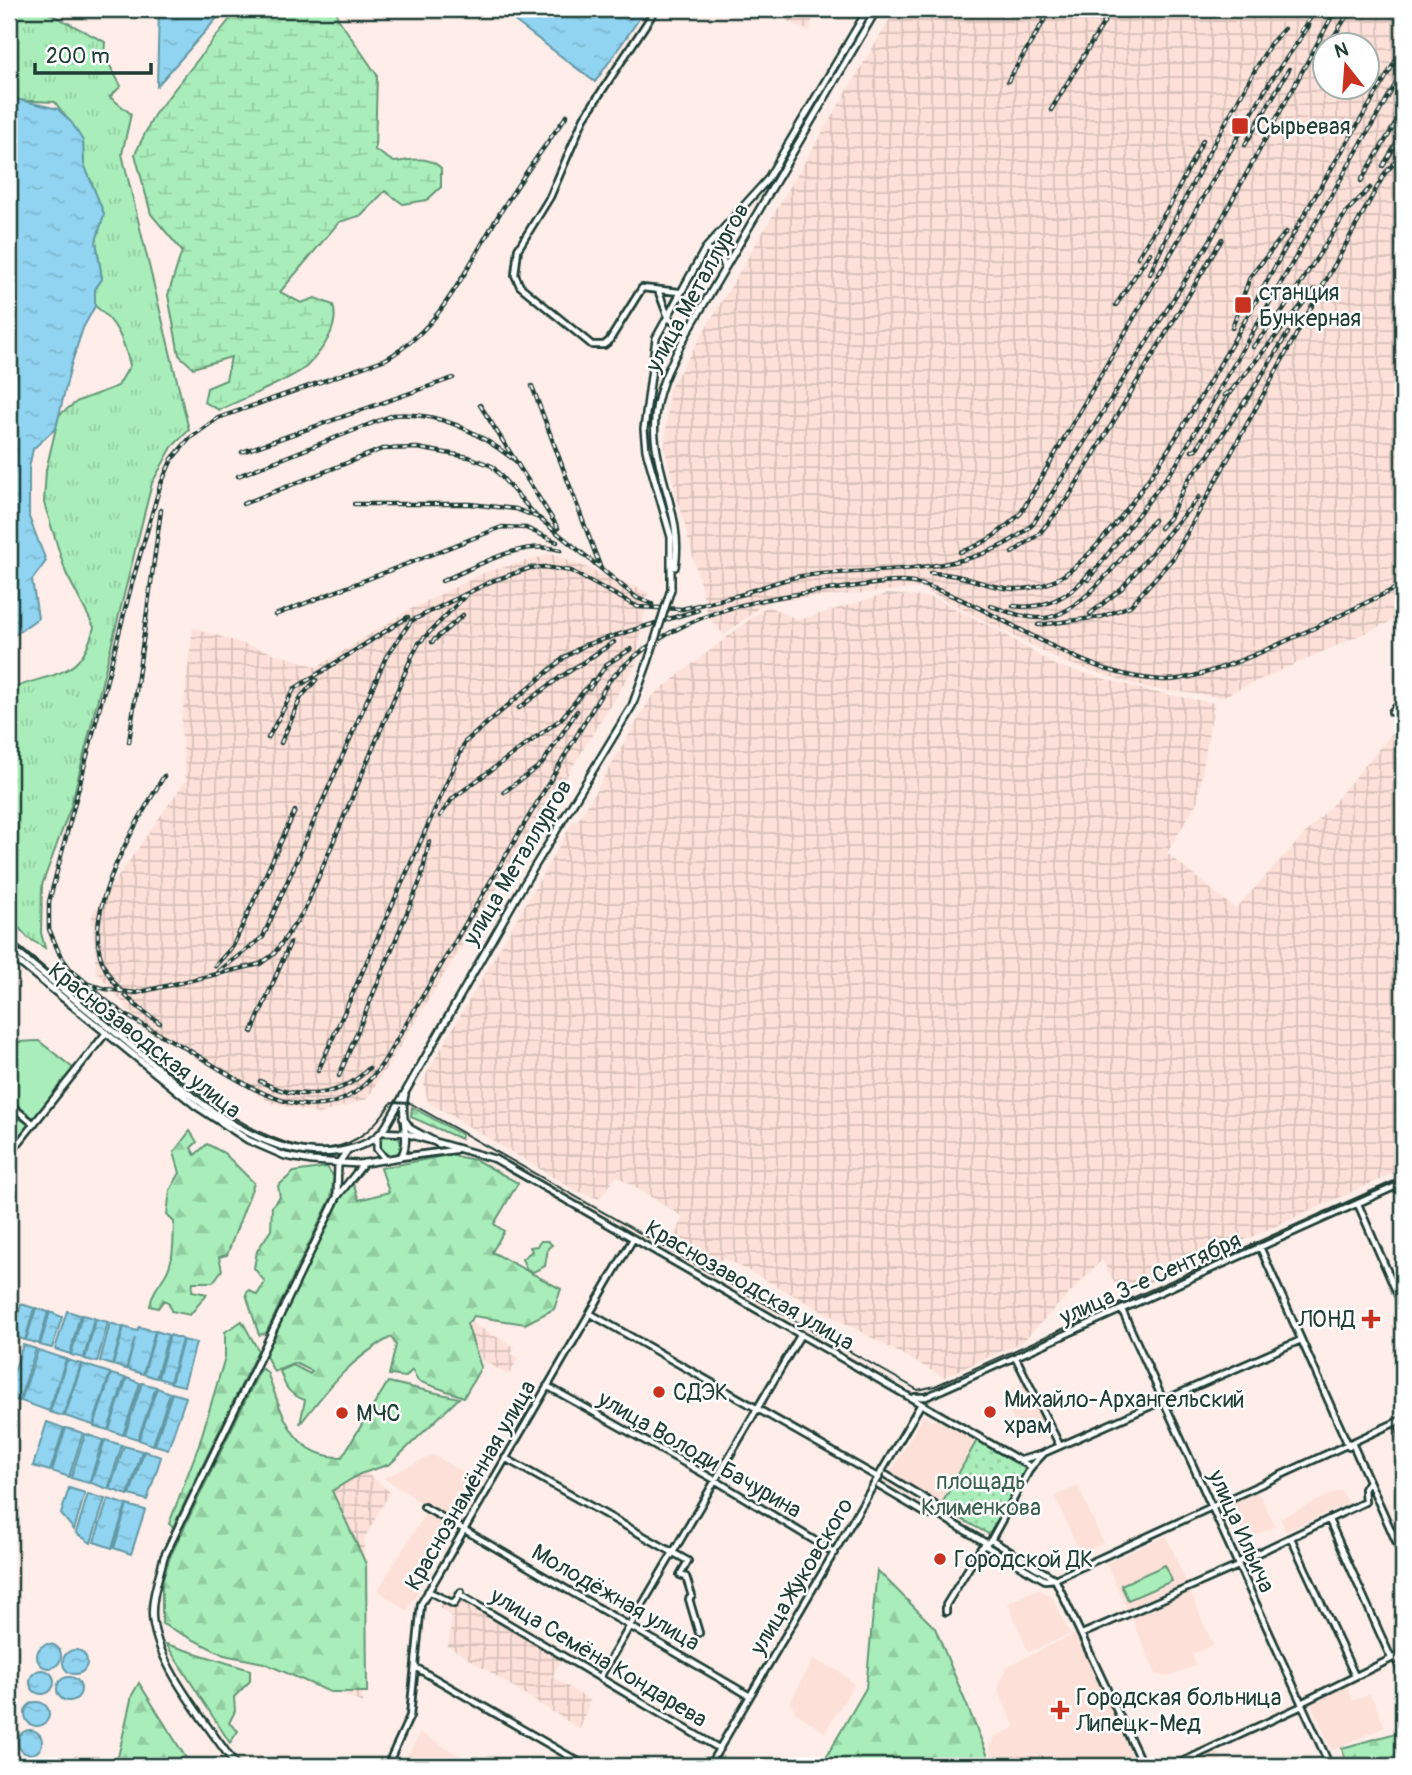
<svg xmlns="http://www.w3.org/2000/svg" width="1412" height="1775" font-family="Pangolin,sans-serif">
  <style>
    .built { fill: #fde0d8 }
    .industrial { fill: url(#industrial-grid); fill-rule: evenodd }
    .grass { fill: url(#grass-tufts); stroke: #649677; stroke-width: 2 }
    .forest { fill: url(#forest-firs); stroke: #649677; stroke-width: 2 }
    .wetland { fill: url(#wetland-marsh); stroke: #649677; stroke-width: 2 }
    .park { fill: url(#park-dots); stroke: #649677; stroke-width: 2 }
    .garden { fill: #a9eeba; stroke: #649677; stroke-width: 2 }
    .water { fill: url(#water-ripples); stroke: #6398a5; stroke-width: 2 }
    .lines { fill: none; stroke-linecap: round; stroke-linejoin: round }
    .minor-casing { stroke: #1f3d34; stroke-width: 10 }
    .major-casing { stroke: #1f3d34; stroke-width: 10 }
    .minor { stroke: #fff; stroke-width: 4.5 }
    .major { stroke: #fff; stroke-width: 5 }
    .tram { stroke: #1f3d34; stroke-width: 2 }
    .rail-casing { stroke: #1f3d34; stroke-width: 4.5 }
    .rail { stroke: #fff; stroke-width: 2; stroke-dasharray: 5; stroke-linecap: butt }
    .major-bridge-casing { stroke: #1f3d34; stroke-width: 10; stroke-linecap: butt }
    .major-bridge { stroke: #fff; stroke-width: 5 }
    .poi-dot { fill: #c8321e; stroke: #fff; stroke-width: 2.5 }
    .labels { text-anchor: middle; stroke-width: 5; stroke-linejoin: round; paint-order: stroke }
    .poi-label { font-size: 23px; fill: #1f3d34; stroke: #fff; text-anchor: start }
    .street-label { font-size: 23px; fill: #1f3d34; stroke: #fff }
    .park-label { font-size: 23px; fill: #3b604f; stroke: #fff }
  </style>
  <defs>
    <pattern id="industrial-grid" width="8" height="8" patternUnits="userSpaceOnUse" patternTransform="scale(1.75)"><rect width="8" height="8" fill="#fde0d8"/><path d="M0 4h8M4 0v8" fill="none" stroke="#d8c1ba"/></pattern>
    <pattern id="grass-tufts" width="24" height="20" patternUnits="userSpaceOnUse" patternTransform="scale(1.75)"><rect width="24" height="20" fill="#a9eeba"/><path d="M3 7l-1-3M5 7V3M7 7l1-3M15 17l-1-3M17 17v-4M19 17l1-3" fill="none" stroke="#91cda0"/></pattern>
    <pattern id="forest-firs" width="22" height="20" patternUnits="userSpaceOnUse" patternTransform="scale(1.75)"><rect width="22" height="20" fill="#a9eeba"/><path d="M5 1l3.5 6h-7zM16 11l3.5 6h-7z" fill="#91cda0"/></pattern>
    <pattern id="wetland-marsh" width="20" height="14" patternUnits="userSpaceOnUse" patternTransform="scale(1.75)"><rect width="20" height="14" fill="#a9eeba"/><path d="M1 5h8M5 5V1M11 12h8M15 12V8" fill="none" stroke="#91cda0"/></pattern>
    <pattern id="park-dots" width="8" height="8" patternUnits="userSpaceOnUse" patternTransform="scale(1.75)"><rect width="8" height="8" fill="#a9eeba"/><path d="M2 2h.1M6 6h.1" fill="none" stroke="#91cda0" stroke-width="1.8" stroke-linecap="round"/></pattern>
    <pattern id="water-ripples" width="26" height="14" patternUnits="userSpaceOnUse" patternTransform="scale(1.75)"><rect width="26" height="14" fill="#90d4f1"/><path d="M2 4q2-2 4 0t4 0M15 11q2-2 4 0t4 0" fill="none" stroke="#7cb7cf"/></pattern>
  </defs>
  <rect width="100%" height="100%" fill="#feede8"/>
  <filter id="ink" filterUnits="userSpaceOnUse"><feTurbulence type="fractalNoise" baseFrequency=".0143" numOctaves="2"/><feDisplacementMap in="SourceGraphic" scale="14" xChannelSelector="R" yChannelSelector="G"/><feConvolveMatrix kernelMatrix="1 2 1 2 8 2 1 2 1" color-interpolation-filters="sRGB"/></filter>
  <g filter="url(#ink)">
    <path class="built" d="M1024 1384 1048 1433 1035 1439 1031 1433 1016 1425 1002 1395Z
      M924 1415 932 1422 935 1419 976 1441 941 1504 890 1474Z
      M433 1455 474 1478 448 1520 384 1478Z
      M1078 1486 1103 1543 1080 1553 1055 1496Z
      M1341 1490 1348 1503 1286 1531 1280 1518Z
      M1256 1492 1261 1497 1275 1526 1244 1540 1228 1505Z
      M426 1513 453 1529 407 1611 378 1590Z
      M1166 1536 1186 1582 1127 1609 1106 1563Z
      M1038 1589 1052 1597 1070 1634 1029 1652 1008 1603Z
      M1190 1592 1213 1645 1192 1654 1196 1665 1168 1677 1156 1674 1132 1618Z
      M1079 1632 1136 1766H996L990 1750 995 1737 1015 1727 998 1690 1006 1667Z
      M813 1660 837 1670 854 1684 825 1732 795 1712 791 1701Z
      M1347 1687 1353 1701 1370 1694 1385 1727 1332 1750 1311 1703Z
      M420 1733 478 1766H402Z
      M1216 1749 1224 1766H1181Z"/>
    <path class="industrial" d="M762 9H816L809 31Z
      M896 9H1403V616L1221 697 1146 688 1064 662 921 588 767 601 724 635 709 618 665 449 669 390ZM1324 46H1366V88H1324Z
      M552 554 648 592 636 664 367 1099 319 1114 272 1103 137 1020 96 971 92 914 186 780 181 726 193 628 318 667 409 610 486 572Z
      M887 594 934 598 993 627 1054 665 1152 692 1214 703 1197 802 1167 853 1235 909 1330 807 1403 720V1169L1121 1295 1102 1260 1022 1342 944 1377 723 1257 715 1267 671 1242 683 1217 617 1176 599 1199 575 1190 428 1102 424 1083 427 1073 573 822 579 819 652 696 767 606 799 620Z
      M471 1323 515 1347 511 1354 518 1358 509 1375 480 1359 466 1332Z
      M360 1468 390 1492 364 1539 362 1703 330 1688 271 1513Z
      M449 1591 563 1657 552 1677 590 1700 580 1729 448 1646 452 1618 439 1607Z"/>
    <path class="grass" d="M9 9H41L105 42 104 55 121 86 110 97 131 114 122 154 189 430 172 447 152 483 71 806 42 885 41 933 45 948 28 938 9 917V705L13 703 12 689C55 670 80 681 94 627L66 573 44 503 46 470 59 415 78 401 118 386 130 365C123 339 117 322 95 306V289L102 279 96 241 104 214 84 164 83 141 55 102 9 100Z
      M379 1145a11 11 0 1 1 22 0a11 11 0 1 1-22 0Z"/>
    <path class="forest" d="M412 1107 462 1135 461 1139 411 1117Z
      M190 1131 197 1142 191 1148 195 1155 207 1144 224 1153 254 1183 227 1255 219 1257 222 1270 213 1282H193L192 1291 207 1294 190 1315 171 1311 169 1303 164 1300 158 1308 150 1306C154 1285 164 1282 169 1267 175 1253 173 1236 174 1222L167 1215 170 1190 180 1173 174 1152Z
      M449 1155 476 1160 518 1183 494 1224 504 1231 492 1252 561 1289 554 1309 525 1324 474 1316 467 1324 481 1367 464 1397 418 1381 412 1370 406 1377 389 1375 396 1345 391 1337C349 1360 329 1387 300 1424L305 1400C288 1394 285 1387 280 1371L293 1365 310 1374 312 1371 295 1363 274 1372 265 1354 339 1200 352 1181 359 1200 389 1192 381 1168Z
      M327 1167 334 1177 331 1198 266 1333 259 1335 246 1294 249 1290 257 1295 265 1282 254 1268 257 1251 271 1230 272 1206 280 1197 278 1186 294 1172Z
      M541 1241H548L552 1245 548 1248 545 1266 533 1272 527 1270 522 1259 532 1251 530 1247 537 1246Z
      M242 1321 258 1350 173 1527 169 1524 199 1445 225 1357V1332Z
      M261 1368 267 1372C282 1412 291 1457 342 1457L388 1382 459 1398 390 1464 360 1474 332 1491 366 1564 367 1692H330L264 1663 224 1655 162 1624V1582L170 1557Z
      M877 1570 935 1628 992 1766H821L866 1688Z
      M166 1644 250 1670V1681L234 1697 235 1711 229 1723 238 1731 230 1743Z
      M139 1683 191 1766H116L132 1695Z
      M1403 1731V1766H1346L1342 1748Z"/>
    <path class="wetland" d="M238 9H338L337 17 377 75 375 150 394 162C412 160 427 155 441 168V187L427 200 403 204 385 191 362 215 339 222 280 292 301 303 315 298 333 305C340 326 323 350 307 366 295 378 238 401 219 410L204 402 207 388 226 380 231 357 193 368 179 355 168 295 182 251 151 214 135 154 154 115Z"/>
    <path class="park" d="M977 1440 1029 1468 992 1536 940 1507Z"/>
    <path class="garden" d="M39 1041 74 1069 9 1149V1049L17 1042Z
      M1165 1565 1172 1581 1128 1600 1121 1585Z"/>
    <path class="water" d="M159 9H225L157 86Z
      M499 9H646L595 82Z
      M15 99 58 109 72 123 83 141 84 164 104 214 96 241 102 279 95 289V306L83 328 71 365 56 428 33 449 29 468V517L46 561 32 580 38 618 9 639V100Z
      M21 1304 34 1308 25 1340 13 1336Z
      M36 1308 48 1312 39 1344 26 1340Z
      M67 1311 80 1315 70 1354 55 1349Z
      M50 1312 62 1317 52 1348 40 1345Z
      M82 1315 94 1318 84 1358 71 1355Z
      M96 1319 108 1322 97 1362 85 1359Z
      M110 1323 123 1327 112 1365 100 1361Z
      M124 1327 137 1331 139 1327 155 1331 143 1374 127 1369 135 1338 126 1369 113 1365Z
      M156 1331 168 1335 156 1378 144 1374Z
      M170 1335 182 1339 170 1382 158 1378Z
      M183 1340 196 1343 184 1386 171 1383Z
      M23 1345 36 1349 19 1401 9 1398V1387Z
      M38 1350 66 1359 49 1411 21 1401Z
      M67 1360 81 1364 63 1416 50 1412Z
      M82 1364 110 1373 93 1425 65 1416Z
      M111 1374 125 1378 108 1430 94 1426Z
      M127 1378 140 1383 123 1435 109 1430Z
      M142 1383 156 1387 138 1439 125 1435Z
      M157 1388 170 1393 153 1445 139 1440Z
      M172 1393 186 1397 168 1449 155 1445Z
      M47 1422 64 1428 50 1471 33 1466Z
      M66 1428 83 1433 69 1477 52 1471Z
      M85 1434 103 1440 89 1483 71 1478Z
      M105 1440 122 1445 108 1489 91 1483Z
      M124 1446 142 1451 128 1495 110 1489Z
      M144 1451 161 1457 147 1500 130 1495Z
      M69 1488 85 1493 74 1530 61 1514Z
      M88 1494 105 1499 91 1543 76 1533Z
      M108 1499 126 1505 112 1548 94 1542Z
      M127 1505 145 1510 131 1554 114 1548Z
      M37 1656a12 12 0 1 1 24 0a12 12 0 1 1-24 0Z
      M63 1662a12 12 0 1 1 24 0a12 12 0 1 1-24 0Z
      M30 1682a12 12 0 1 1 24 0a12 12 0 1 1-24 0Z
      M57 1689a12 12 0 1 1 24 0a12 12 0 1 1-24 0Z
      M25 1714a12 12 0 1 1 24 0a12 12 0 1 1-24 0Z
      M18 1742a12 12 0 1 1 24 0a12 12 0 1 1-24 0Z"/>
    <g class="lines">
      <g class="minor-casing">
        <path id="minor" d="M656 9 584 118 550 197 518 249 515 275 520 286 592 345H604L609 341 642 288 679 292
          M658 290 667 314
          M1392 712 1403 700
          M9 1104 34 1124
          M381 1132 404 1133 495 1159 1031 1467
          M9 1155 106 1033
          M401 1157 455 1150
          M1358 1204 1403 1307
          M1260 1247 1349 1447
          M1122 1310 1330 1766
          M591 1314 879 1478
          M1016 1358 1060 1446
          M547 1386 715 1480 835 1553
          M915 1397H926L1403 1183
          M1400 1427 1403 1444
          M1353 1445 1403 1557
          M505 1458 688 1561 680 1575 686 1577 692 1596 689 1599 699 1633
          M1021 1460 1042 1454
          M886 1475 934 1504 939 1515 986 1543
          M879 1486 928 1515H939
          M424 1507 463 1529
          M1329 1520 1391 1658
          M463 1529 750 1696
          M1291 1538 1355 1676
          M991 1540 1055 1579 1143 1766
          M984 1545 1045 1580 1055 1579 1403 1419
          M1237 1563 1365 1502 1364 1489 1369 1481
          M428 1591 454 1604 461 1592
          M460 1595 720 1749
          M946 1612V1605L981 1548 991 1540 1031 1467 1044 1453 1301 1340
          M1082 1634 1238 1566
          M1395 1657 1403 1676
          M415 1667 586 1766
          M600 1677 801 1334
          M1301 1703 1403 1653
          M387 1766 410 1716 421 1604 633 1239
          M709 1766 921 1404
          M1173 1766 1302 1706"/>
      </g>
      <g class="major-casing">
        <path id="major" d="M705 249 722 258 725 268
          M667 314C672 324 680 327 691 326
          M675 567C683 520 659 483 655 438 651 396 671 362 691 326L877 9
          M671 589V537L646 450 644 429 656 338 705 249 767 180 868 9
          M9 946C45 975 80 1004 116 1033 175 1081 258 1166 341 1151 358 1148 376 1141 386 1126L521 889 632 706 648 662
          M9 954 196 1106 248 1140 285 1156 312 1161 359 1164 401 1157C412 1139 399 1115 405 1095
          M403 1118 411 1129 439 1144
          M377 1136V1149L386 1160
          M337 1194 338 1164 347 1151
          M236 1766C209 1726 159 1669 153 1621 150 1601 159 1577 164 1557L337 1197 364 1163"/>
      </g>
      <use href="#minor" class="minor"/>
      <use href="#major" class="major"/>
      <path class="tram" d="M9 938C44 968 81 997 116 1026 165 1066 263 1158 330 1148 359 1144 376 1125 392 1102L410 1103 918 1390 935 1386 1403 1177"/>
      <g class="rail-casing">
        <path id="rail" d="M931 17 933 9
          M1301 31 1317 9
          M1328 46 1351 9
          M1008 81 1051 9
          M1051 110 1112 9
          M1245 145 1289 69
          M1383 166 1403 133
          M1361 181 1403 111
          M1170 205 1203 140
          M1138 257 1172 202
          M1150 274C1184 194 1227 119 1270 44L1284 29
          M1116 305 1150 253
          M1232 328 1250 277 1286 232
          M1253 347 1284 309 1347 211 1370 188
          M532 386 600 566
          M1224 395 1231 391 1314 290
          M1244 404 1288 333
          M480 405 558 528
          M1192 451 1197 448 1231 391
          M242 452 453 378
          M238 476 393 415C439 411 478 432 513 459
          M243 504 382 449 417 448 469 457 492 466 536 516
          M354 504H470L516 509 539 518 637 598 652 604
          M1160 528 1169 518 1188 480 1208 456 1247 398
          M960 552C986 544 1002 531 1021 513L1271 80 1309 26
          M1012 553 1039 534 1068 498 1222 239
          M930 573C977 573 1001 601 1049 583 1125 554 1251 307 1295 231 1330 169 1368 109 1403 48
          M1088 580 1176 465 1403 71
          M442 581C479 566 520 539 561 550
          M746 592C764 587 783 579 802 576 877 567 975 578 1033 524L1211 239 1336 9
          M467 594 419 643 412 656 304 911 274 954 260 964 136 993 106 989 88 984 71 970 60 955 49 929V902L132 583 160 486 172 459 190 438 218 418 386 359C441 328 466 269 497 218 518 182 543 149 567 115
          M991 606C1008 612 1027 619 1045 618 1084 614 1128 548 1154 520
          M1013 606C1045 610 1072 596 1091 571
          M1090 614 1122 588 1199 497
          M275 615 502 527 526 528 557 542
          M1038 625 1101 617 1130 606 1174 557 1385 173 1403 154
          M432 642 463 615
          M589 689 607 664 631 649
          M519 708 559 678 614 642
          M268 738 294 689 408 617
          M129 742 161 510
          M281 743 301 697 316 680
          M504 792 542 764 577 711
          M440 816 453 798 561 719 593 680
          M215 966 233 946 295 811
          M219 971 263 937 386 657 411 621 492 581 530 568 544 567 571 571 638 607 682 609 748 593
          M91 986C115 1014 154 1030 185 1048 251 1087 327 1149 385 1060L609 681C671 612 756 598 844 588 869 585 898 578 923 585 1006 610 1073 676 1163 680 1215 683 1350 609 1403 585
          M160 1023C138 1009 111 986 102 961 82 908 138 820 164 776
          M252 1032 290 943
          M318 1071 465 742 565 657 585 645 698 610
          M339 1076 421 879 429 842
          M260 1081C295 1101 340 1099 369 1068"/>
      </g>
      <use href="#rail" class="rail"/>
      <g class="major-bridge-casing">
        <path id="major-bridge" d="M648 662 671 589"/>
      </g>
      <use href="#major-bridge" class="major-bridge"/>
    </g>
  </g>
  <g class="poi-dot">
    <rect x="1231" y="117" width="18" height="18" rx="3.5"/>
    <rect x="1234" y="296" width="18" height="18" rx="3.5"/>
    <path d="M1367.5 1308.5h7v7h7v7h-7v7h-7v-7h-7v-7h7z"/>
    <circle cx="659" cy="1392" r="7"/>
    <circle cx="990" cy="1412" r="7"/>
    <circle cx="342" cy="1413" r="7"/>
    <circle cx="940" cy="1559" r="7"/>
    <path d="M1056.5 1699.5h7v7h7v7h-7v7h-7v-7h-7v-7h7z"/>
  </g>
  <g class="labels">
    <g class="poi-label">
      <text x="1256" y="134">Сырьевая</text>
      <text x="1259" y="300">станция<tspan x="1259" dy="26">Бункерная</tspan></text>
      <text x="1355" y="1327" text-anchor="end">ЛОНД</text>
      <text x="673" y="1400">СДЭК</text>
      <text x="1004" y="1407">Михайло-Архангельский<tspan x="1004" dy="26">храм</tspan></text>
      <text x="356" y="1421">МЧС</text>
      <text x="954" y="1567">Городской ДК</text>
      <text x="1076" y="1705">Городская больница<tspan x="1076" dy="26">Липецк-Мед</tspan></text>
    </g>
    <g class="street-label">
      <text transform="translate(697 287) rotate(-61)" y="8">улица Металлургов</text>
      <text transform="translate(517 862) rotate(-59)" y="8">улица Металлургов</text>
      <text transform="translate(145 1040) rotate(38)" y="8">Краснозаводская улица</text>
      <text transform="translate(1150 1278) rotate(-24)" y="8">улица 3-е Сентября</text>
      <text transform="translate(750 1285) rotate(30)" y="8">Краснозаводская улица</text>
      <text transform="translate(700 1454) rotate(30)" y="8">улица Володи Бачурина</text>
      <text transform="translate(470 1485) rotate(-60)" y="8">Краснознамённая улица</text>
      <text transform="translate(1242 1531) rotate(66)" y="8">улица Ильича</text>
      <text transform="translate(801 1576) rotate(-59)" y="8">улица Жуковского</text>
      <text transform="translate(616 1597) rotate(30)" y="8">Молодёжная улица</text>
      <text transform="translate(599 1657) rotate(31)" y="8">улица Семёна Кондарева</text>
    </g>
    <g class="park-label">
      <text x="981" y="1489">площадь<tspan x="981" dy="26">Клименкова</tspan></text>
    </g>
  </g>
  <rect width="1412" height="1775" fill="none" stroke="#fff" stroke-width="35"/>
  <rect x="18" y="18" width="1377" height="1740" fill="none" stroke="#1f3d34" stroke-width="2.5" filter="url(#ink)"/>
  <g transform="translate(1346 66) rotate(343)"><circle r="33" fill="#ffffff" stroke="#a5b1ae" stroke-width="2"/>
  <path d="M0-5L12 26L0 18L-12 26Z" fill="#c8321e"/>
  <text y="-10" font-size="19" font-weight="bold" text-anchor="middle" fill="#1f3d34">N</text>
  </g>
  <path d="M35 63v10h116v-10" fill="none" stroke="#1f3d34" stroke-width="3.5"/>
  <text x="46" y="63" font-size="21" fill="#1f3d34" stroke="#ffffff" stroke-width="5" paint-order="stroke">200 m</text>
</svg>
